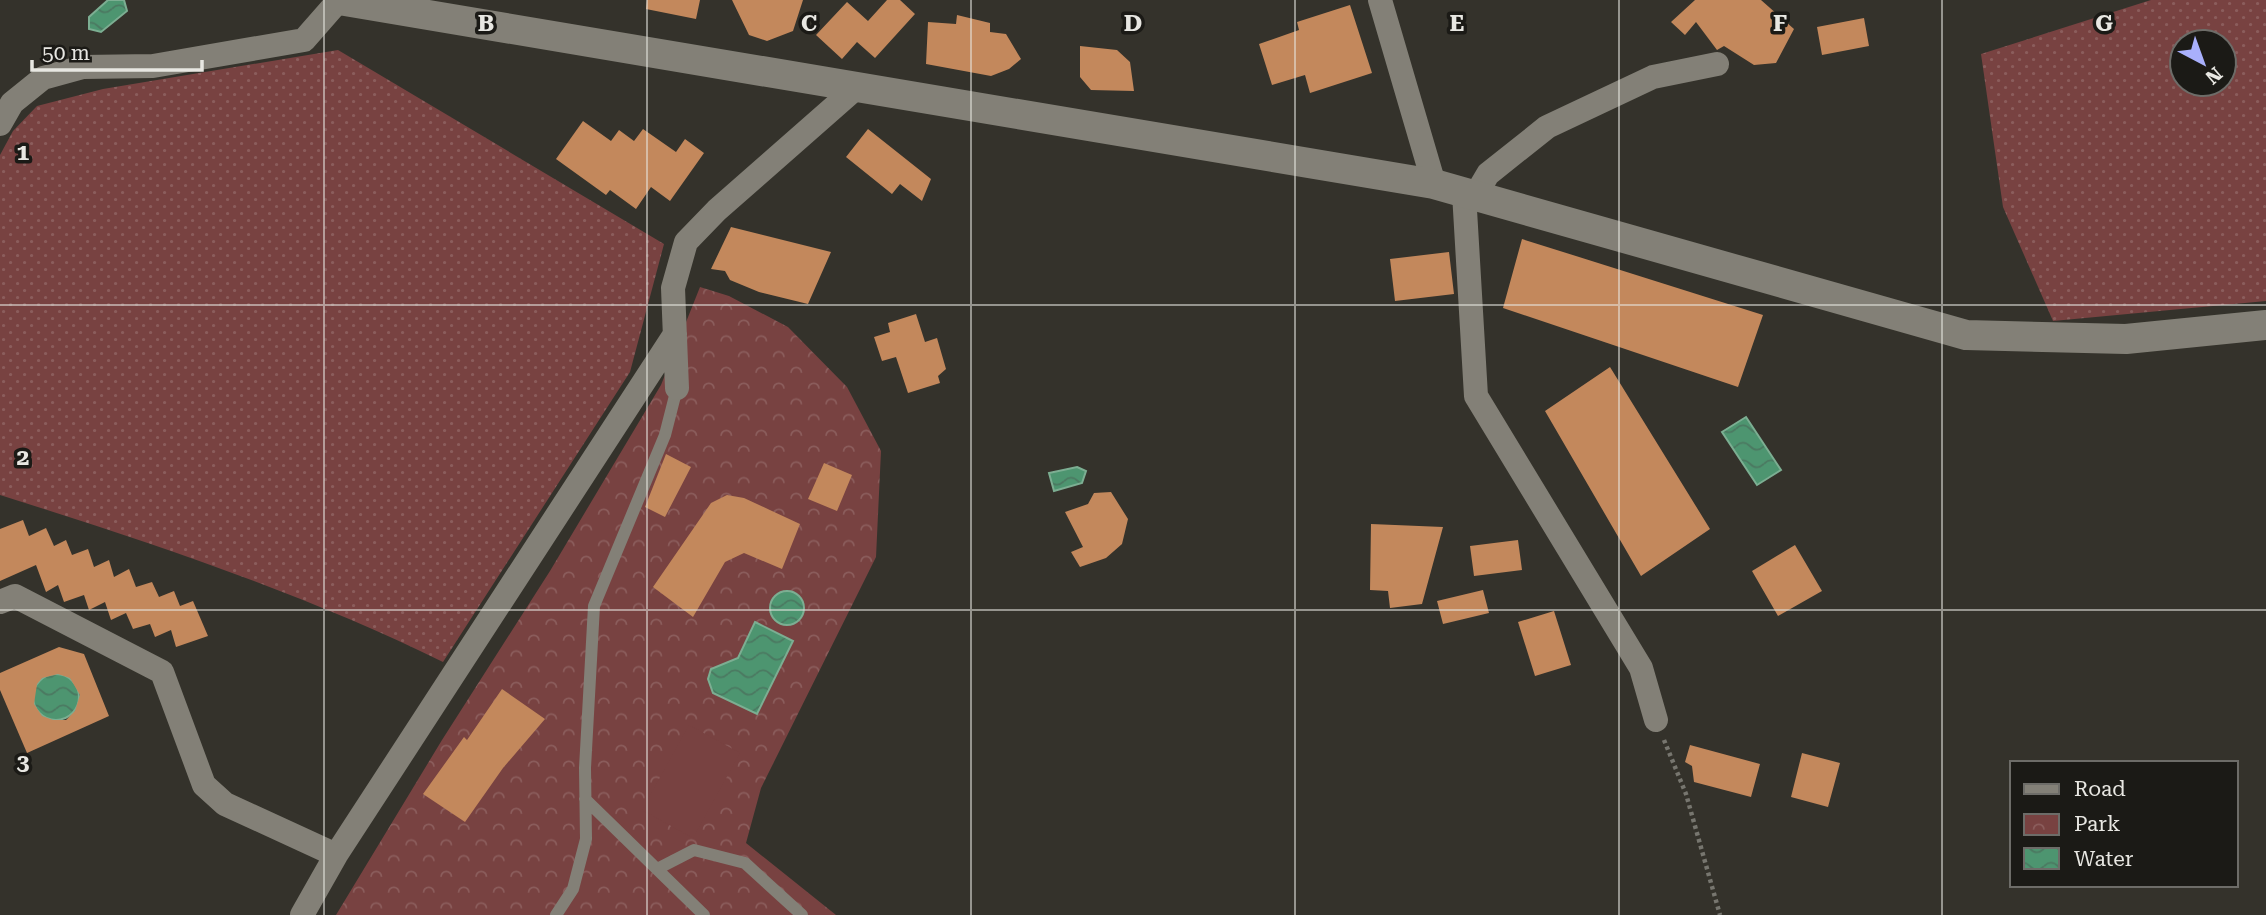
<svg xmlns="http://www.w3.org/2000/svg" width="2266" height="915" font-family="'Roboto Serif',serif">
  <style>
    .grass { fill: url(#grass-dots); fill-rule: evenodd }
    .park { fill: url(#park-crowns) }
    .garden { fill: #784241 }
    .water { fill: url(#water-waves); stroke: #7cae92; stroke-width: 2 }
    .building { fill: #c3885c; fill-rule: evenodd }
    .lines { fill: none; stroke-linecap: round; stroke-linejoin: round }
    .path { stroke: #77766f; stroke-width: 4.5; stroke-dasharray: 3.5 3.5; stroke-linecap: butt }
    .service { stroke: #838077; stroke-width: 12 }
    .minor { stroke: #838077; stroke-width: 24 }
    .tertiary { stroke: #838077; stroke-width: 30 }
    .grid { fill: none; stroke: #e8e7e2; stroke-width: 2; stroke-opacity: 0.55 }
    .grid-label { font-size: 23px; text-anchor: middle; font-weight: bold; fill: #e8e7e2; stroke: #1b1a16; stroke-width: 7; stroke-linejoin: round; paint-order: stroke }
  </style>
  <defs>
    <pattern id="grass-dots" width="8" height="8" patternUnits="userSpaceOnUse" patternTransform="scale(1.75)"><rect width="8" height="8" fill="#784241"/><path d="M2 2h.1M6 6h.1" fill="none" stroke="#8b5d5c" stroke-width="1.8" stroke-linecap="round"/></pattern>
    <pattern id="park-crowns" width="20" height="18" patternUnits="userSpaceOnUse" patternTransform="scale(1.75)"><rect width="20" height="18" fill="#784241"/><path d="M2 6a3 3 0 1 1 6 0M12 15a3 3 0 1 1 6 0" fill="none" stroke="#8b5d5c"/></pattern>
    <pattern id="water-waves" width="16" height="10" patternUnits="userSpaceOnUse" patternTransform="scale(1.75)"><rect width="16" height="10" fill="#4d9570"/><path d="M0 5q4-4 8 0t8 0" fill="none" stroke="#4b7961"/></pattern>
  </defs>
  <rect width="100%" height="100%" fill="#34322b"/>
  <path class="grass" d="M2151 0H2266V301L2053 321 2003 207 1981 54ZM2224 42V84H2182V42Z
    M338 50 664 244 630 372 443 662C300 592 152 543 0 495V155L13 131 37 106 103 89Z"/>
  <path class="park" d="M700 287 729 296 788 327 847 387 881 451 876 557 761 788 746 843 836 915H336L442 740 550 571 661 385Z"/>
  <path class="garden" d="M689 725 740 753 693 838 642 810Z"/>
  <path class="water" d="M108 0H124L127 11 101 32 89 29V17Z
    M1746 417 1781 470 1757 485 1722 432Z
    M1077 467 1086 471 1082 483 1054 491 1049 473Z
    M770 608a17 17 0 1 1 34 0a17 17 0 1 1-34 0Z
    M755 622 793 641 757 714 713 693 708 679 711 669 738 658Z
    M33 697a23 23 0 1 1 46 0a23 23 0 1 1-46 0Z"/>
  <path class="building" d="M647 0H700L696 19 646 9Z
    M732 0H803L793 31 767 41 749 35Z
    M887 0H900L915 14 875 58 857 42 842 59 816 35 847 2 868 21Z
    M1695 0H1761L1794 29 1776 63 1754 65 1724 46 1717 50 1696 22 1685 35 1671 22Z
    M1350 5 1372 73 1310 93 1305 75 1272 85 1259 44 1299 30 1297 22Z
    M957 15 990 23V32L1006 34 1021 59 1009 69 991 76 926 64 928 22 956 24Z
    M1864 18 1869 46 1822 55 1817 27Z
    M1080 46 1117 50 1130 62 1134 91 1091 90 1080 77Z
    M583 121 611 141 619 130 634 141 643 129 676 152 685 139 704 153 670 201 651 187 636 209 610 190 606 195 556 159Z
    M868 129 931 179 922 201 900 184 892 194 846 157Z
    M731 227 831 252 808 304 759 292 730 280 725 271 711 269Z
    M1522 239 1763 315 1738 387 1503 308Z
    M1449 252 1454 294 1395 301 1390 259Z
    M916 314 925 342 937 338 946 369 938 376 940 383 908 393 896 357 882 361 874 337 890 332 888 323Z
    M1610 367 1710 529 1641 576 1545 411Z
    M666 454 691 467 665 517 645 507Z
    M824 463 852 475 837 511 808 499Z
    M1111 492 1128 519 1122 544 1106 558 1080 567 1071 552 1083 547 1065 512 1088 504 1094 493Z
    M727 495 744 498 800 524 782 569 744 553 725 562 693 617 653 587 711 503Z
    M23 520 29 536 46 528 54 546 66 540 72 555 88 549 94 567 109 560 114 577 129 569 136 587 152 582 159 597 174 591 180 606 193 601 208 636 176 647 171 630 155 637 150 624 133 629 126 613 111 620 105 602 89 610 84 595 64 602 58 585 46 592 36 565 0 581V529Z
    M1371 524 1443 527 1422 604 1390 608 1388 591 1370 590Z
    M1518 540 1522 570 1474 576 1470 546Z
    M1795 545 1822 591 1778 616 1752 571Z
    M1483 590 1489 613 1443 624 1437 601Z
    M1554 611 1571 665 1535 676 1518 622Z
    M59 647 84 654 109 716 27 753 0 690V673ZM58 674 70 678 80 695 75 711 66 720H53L42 716 34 704 37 684 42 678Z
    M502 689 545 719 503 768 465 822 423 794 464 737 467 740Z
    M1690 745 1760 764 1751 797 1694 782 1692 766 1685 762Z
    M1802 753 1840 763 1828 807 1791 797Z"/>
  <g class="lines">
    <path class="path" d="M1664 740 1686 794 1720 915"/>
    <path class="service" d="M585 799 704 915
      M659 868 694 850 745 863 802 915
      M556 915 573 889 586 839 585 768 594 606 665 435 677 388"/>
    <path class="minor" d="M1380 0 1434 184
      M0 124 12 103 43 78 83 67 153 66 304 40 339 0
      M1464 193 1476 396 1641 668 1656 720
      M1475 196 1488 174 1547 127 1653 77 1717 64
      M677 388 673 288 686 242 717 210 857 87
      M0 602 15 596 162 672 204 785 225 804 336 855
      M302 915 336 855 675 334"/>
    <path class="tertiary" d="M339 0 1434 184 1966 335 2126 339 2266 325"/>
  </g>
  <path class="grid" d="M324 0V915M647 0V915M971 0V915M1295 0V915M1619 0V915M1942 0V915M0 305H2266M0 610H2266"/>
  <g class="grid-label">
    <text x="486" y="31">B</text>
    <text x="809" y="31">C</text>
    <text x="1133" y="31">D</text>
    <text x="1457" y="31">E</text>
    <text x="1780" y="31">F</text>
    <text x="2104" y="31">G</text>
    <text x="23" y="160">1</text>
    <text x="23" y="465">2</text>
    <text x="23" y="770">3</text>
  </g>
  <rect x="2010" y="761" width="228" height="126" fill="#1b1a16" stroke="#6d6c68" stroke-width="2"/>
  <rect x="2024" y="784" width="35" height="10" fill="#838077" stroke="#6d6c68" stroke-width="2"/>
  <text x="2074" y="796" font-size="21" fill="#e8e7e2">Road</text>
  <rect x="2024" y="814" width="35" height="21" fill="url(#park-crowns)" stroke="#6d6c68" stroke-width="2"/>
  <text x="2074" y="831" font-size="21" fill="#e8e7e2">Park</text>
  <rect x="2024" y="848" width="35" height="21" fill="url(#water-waves)" stroke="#6d6c68" stroke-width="2"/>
  <text x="2074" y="866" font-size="21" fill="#e8e7e2">Water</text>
  <g transform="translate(2203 63) rotate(139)"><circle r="33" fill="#1b1a16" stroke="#6d6c68" stroke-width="2"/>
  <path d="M0-5L12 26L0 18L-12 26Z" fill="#a9b0fc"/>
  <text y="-10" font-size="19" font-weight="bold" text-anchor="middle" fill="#e8e7e2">N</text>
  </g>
  <path d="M32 60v10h170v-10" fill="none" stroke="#e8e7e2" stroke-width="3.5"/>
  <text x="42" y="60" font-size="21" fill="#e8e7e2" stroke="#1b1a16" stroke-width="5" paint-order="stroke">50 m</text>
</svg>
